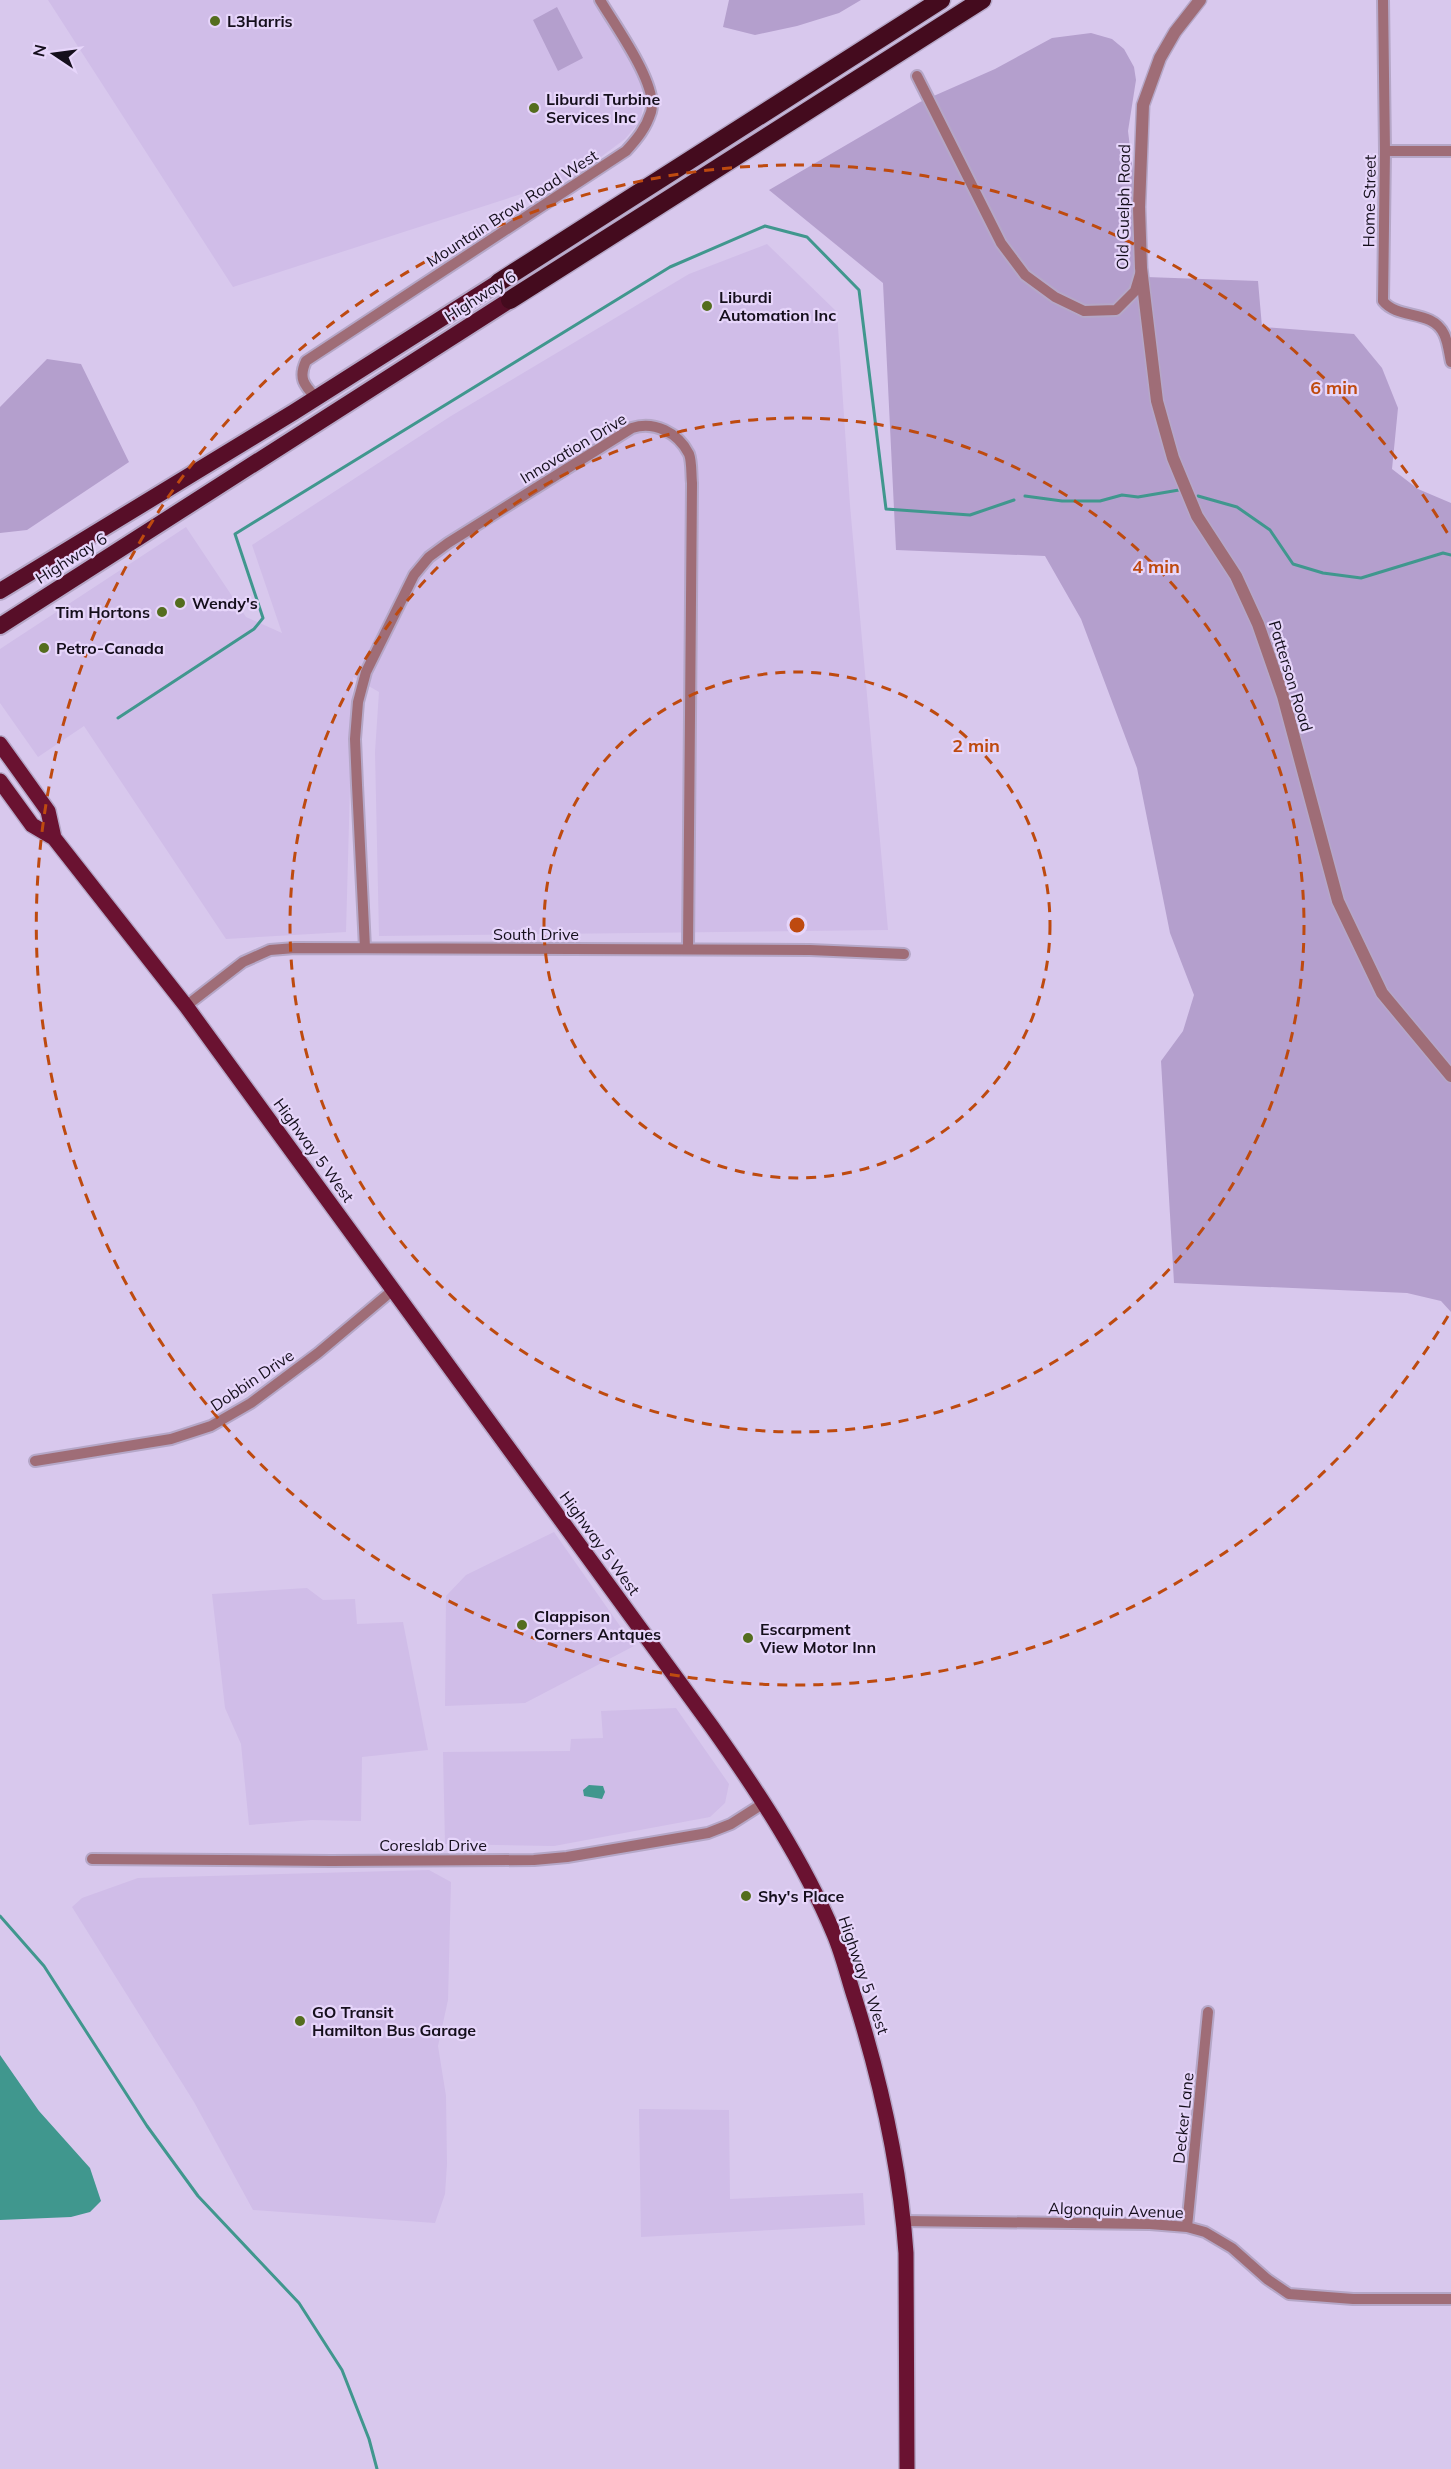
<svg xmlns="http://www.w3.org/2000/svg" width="1451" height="2469" font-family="Mulish,sans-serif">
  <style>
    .built { fill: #d0bde8 }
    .green { fill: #b49fcd }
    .water { fill: #40978e }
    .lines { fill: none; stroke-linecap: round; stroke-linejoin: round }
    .stream { stroke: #40978e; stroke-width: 3 }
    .minor-casing { stroke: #b5a7c7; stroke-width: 14 }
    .tertiary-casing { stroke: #b5a7c7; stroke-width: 15 }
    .primary-casing { stroke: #b5a7c7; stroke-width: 18 }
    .trunk-casing { stroke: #b5a7c7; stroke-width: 20 }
    .motorway-casing { stroke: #b5a7c7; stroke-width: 21 }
    .minor { stroke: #9f6d77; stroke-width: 10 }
    .tertiary { stroke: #9f6d77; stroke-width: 12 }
    .primary { stroke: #6a1231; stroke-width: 15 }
    .trunk { stroke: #570e28; stroke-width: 16 }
    .motorway { stroke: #440b1e; stroke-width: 18 }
    .ring { fill: none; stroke: #be4a0f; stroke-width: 3; stroke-dasharray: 10 8 }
    .poi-dot { fill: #546d1e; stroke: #e6d5fa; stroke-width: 2 }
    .labels { text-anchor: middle; stroke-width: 4.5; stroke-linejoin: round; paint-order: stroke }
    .poi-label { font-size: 16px; font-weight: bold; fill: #150f1c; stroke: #e6d5fa; text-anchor: start }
    .street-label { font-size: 16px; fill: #150f1c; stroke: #e6d5fa }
    .centre { fill: #be4a0f; stroke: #e6d5fa; stroke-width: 3 }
    .ring-label { font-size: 18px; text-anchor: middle; font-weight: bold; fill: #be4a0f; stroke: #e6d5fa; stroke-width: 4.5; stroke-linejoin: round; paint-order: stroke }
  </style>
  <rect width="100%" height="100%" fill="#d8c8ed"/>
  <path class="built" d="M48 0H594L637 71 644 96 641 120 625 139 574 177 233 287Z
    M767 244 837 312 850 505 888 930 379 936 375 752 379 692 353 677 346 932 226 939 84 726 38 757 0 703V649L186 527 246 617 282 633 252 545 451 416 689 274Z
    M554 1532 634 1646 525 1703 445 1706 446 1596 466 1575Z
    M307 1588 323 1600 355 1599 357 1624 403 1622 428 1750 362 1757 361 1821 312 1820 249 1825 241 1744 225 1708 212 1594Z
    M676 1708 729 1784 725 1803 710 1817 554 1846 445 1844 443 1752 570 1751 571 1739 603 1738 601 1711Z
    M429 1870 451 1882 448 2000 438 2046 446 2096 447 2164 445 2194 435 2223 253 2210 194 2102 72 1907 82 1898 138 1878Z
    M639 2109 729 2110 730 2199 863 2193 865 2225 641 2237Z"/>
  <path class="green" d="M729 0H861L839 13 797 26 755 35 723 27Z
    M557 7 583 58 558 71 533 20Z
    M1091 33 1112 39 1124 49 1134 67 1136 80 1128 131 1146 277 1258 281 1262 327 1354 334 1382 368 1398 408 1392 469 1418 489 1451 503V1312L1441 1301 1407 1293 1174 1283 1161 1061 1183 1031 1194 995 1170 933 1137 768 1081 619 1045 556 896 550 883 283 769 190 920 102 995 69 1052 38Z
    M47 359 81 364 129 462 27 530 0 533V407Z"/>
  <path class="water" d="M589 1785 603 1786 605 1792 602 1799 584 1796 583 1790Z
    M0 2055 39 2111 90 2168 101 2201 90 2212 71 2217 0 2220Z"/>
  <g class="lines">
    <path class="stream" d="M1025 496 1062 501H1100L1122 495 1138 497 1179 490
      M1198 496 1237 507 1270 530 1293 564 1323 573 1361 578 1443 553 1451 555
      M118 718 254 629 263 618 235 534 670 267 765 226 807 237 859 290 886 509 970 515 1014 500
      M0 1916 44 1966 147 2126 198 2196 299 2303 342 2370 369 2439 377 2469"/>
    <g class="minor-casing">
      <path id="minor" d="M1383 0 1385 151 1383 301C1398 320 1432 309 1444 334 1448 342 1449 353 1451 362
        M917 76 1001 243 1025 275 1055 297 1084 311 1116 310 1135 291 1141 271
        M1385 151H1451
        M316 398C304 385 298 378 306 361L626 151C637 139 646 128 651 112 659 85 614 24 600 0
        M365 948 357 785 355 739 358 702 366 672 414 575 429 557 448 543 632 428C654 421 678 432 689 454 692 462 691 474 692 483L688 949
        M186 1006 243 962 270 950 295 948 810 950 904 954
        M35 1461 171 1439 211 1426 251 1403 318 1353 393 1290
        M92 1859 331 1861 534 1860 567 1857 708 1833 731 1824 764 1803
        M903 2221 1150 2224 1187 2227 1205 2232 1232 2248 1267 2279 1289 2294 1353 2299H1451
        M1187 2227 1208 2012"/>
    </g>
    <g class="tertiary-casing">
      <path id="tertiary" d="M1200 0 1175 32 1160 58 1143 105 1139 207 1141 268 1157 401 1173 458 1197 516 1236 576 1258 624 1283 696 1338 901 1382 993 1451 1076"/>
    </g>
    <g class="primary-casing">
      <path id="primary" d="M0 744 48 811 54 838
        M0 781 32 825 54 838 186 1006 712 1727C758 1792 803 1860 834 1934 843 1955 848 1978 855 1999 881 2082 900 2166 906 2253L907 2469"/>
    </g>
    <g class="trunk-casing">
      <path id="trunk" d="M0 591 294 412 499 282
        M0 626C170 518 339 408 510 300"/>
    </g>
    <g class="motorway-casing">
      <path id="motorway" d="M499 282 941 0
        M510 300 982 0"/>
    </g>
    <use href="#minor" class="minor"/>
    <use href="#tertiary" class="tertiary"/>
    <use href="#primary" class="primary"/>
    <use href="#trunk" class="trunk"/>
    <use href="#motorway" class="motorway"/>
  </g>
  <g class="ring">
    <circle cx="797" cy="925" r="253"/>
    <circle cx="797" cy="925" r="507"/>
    <path d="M1448 1316A760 760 0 1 1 1448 534"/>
  </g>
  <g class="poi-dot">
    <circle cx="215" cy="21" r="6"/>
    <circle cx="534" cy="108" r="6"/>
    <circle cx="707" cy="306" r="6"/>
    <circle cx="180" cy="603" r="6"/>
    <circle cx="162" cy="612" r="6"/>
    <circle cx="44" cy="648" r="6"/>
    <circle cx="522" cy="1625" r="6"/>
    <circle cx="748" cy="1638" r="6"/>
    <circle cx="746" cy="1896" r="6"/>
    <circle cx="300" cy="2021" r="6"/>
  </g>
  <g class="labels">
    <g class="poi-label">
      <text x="227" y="27">L3Harris</text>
      <text x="546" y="105">Liburdi Turbine<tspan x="546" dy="18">Services Inc</tspan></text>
      <text x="719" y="303">Liburdi<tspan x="719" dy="18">Automation Inc</tspan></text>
      <text x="192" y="609">Wendy's</text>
      <text x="150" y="618" text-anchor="end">Tim Hortons</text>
      <text x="56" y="654">Petro-Canada</text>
      <text x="534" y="1622">Clappison<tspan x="534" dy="18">Corners Antques</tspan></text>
      <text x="760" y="1635">Escarpment<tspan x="760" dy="18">View Motor Inn</tspan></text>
      <text x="758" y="1902">Shy's Place</text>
      <text x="312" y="2018">GO Transit<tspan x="312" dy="18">Hamilton Bus Garage</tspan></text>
    </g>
    <g class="street-label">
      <text transform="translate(1369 201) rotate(-89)" y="6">Home Street</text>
      <text transform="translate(1123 207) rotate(-89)" y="6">Old Guelph Road</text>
      <text transform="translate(512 208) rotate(-33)" y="6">Mountain Brow Road West</text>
      <text transform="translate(480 296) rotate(-32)" y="6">Highway 6</text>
      <text transform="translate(573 448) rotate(-31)" y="6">Innovation Drive</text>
      <text transform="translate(71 558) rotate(-32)" y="6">Highway 6</text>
      <text transform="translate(1291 676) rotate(73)" y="6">Patterson Road</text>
      <text x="536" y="940">South Drive</text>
      <text transform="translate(314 1150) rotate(54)" y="6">Highway 5 West</text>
      <text transform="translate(252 1380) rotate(-34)" y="6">Dobbin Drive</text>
      <text transform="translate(600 1543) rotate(54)" y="6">Highway 5 West</text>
      <text x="433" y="1851">Coreslab Drive</text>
      <text transform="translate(864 1975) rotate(71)" y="6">Highway 5 West</text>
      <text transform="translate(1183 2118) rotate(-84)" y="6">Decker Lane</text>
      <text transform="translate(1116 2210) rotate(2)" y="6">Algonquin Avenue</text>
    </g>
  </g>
  <circle cx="797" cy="925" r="9" class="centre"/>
  <g class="ring-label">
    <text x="1334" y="394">6 min</text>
    <text x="1156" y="573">4 min</text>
    <text x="976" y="752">2 min</text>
  </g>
  <g transform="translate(54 54) rotate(283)" stroke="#e6d5fa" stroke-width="4.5" paint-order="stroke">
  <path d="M0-4.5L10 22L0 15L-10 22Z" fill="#150f1c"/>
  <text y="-9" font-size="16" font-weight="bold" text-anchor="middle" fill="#150f1c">N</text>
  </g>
</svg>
